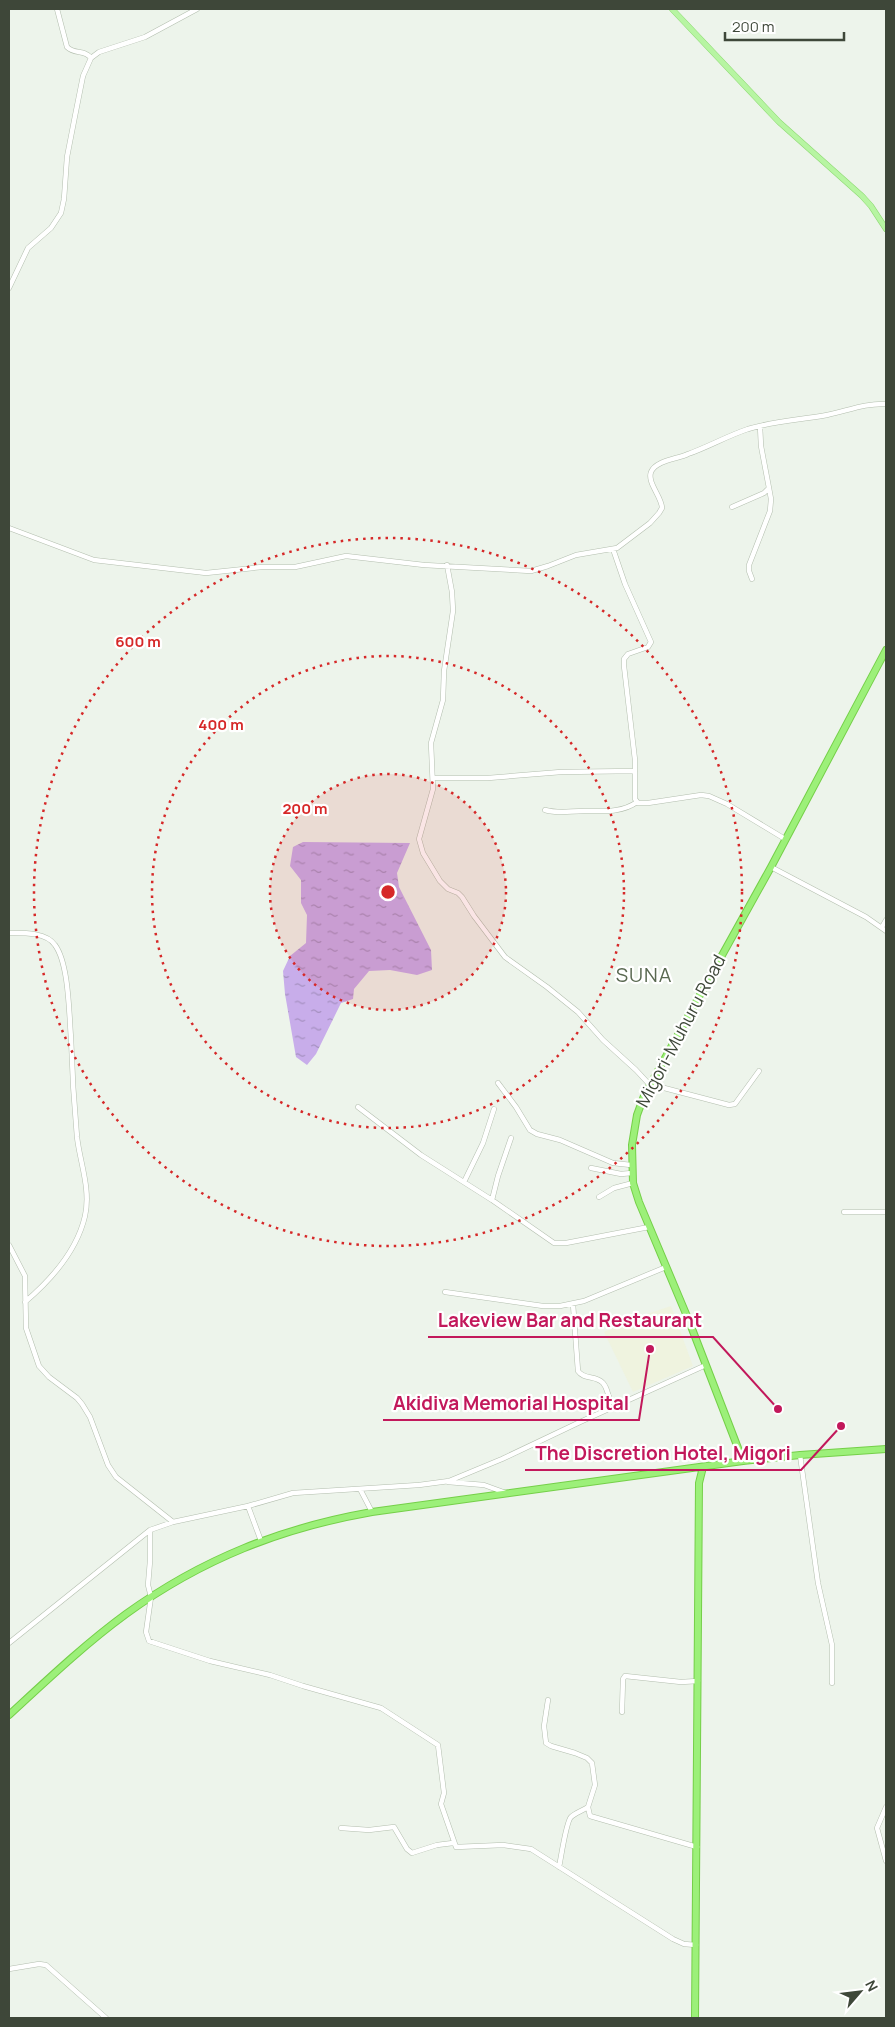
<svg xmlns="http://www.w3.org/2000/svg" width="895" height="2027" font-family="Manrope,sans-serif">
  <style>
    .medical { fill: #eff3df }
    .water { fill: url(#water-ripples) }
    .lines { fill: none; stroke-linecap: round; stroke-linejoin: round }
    .minor-casing { stroke: #b3beae; stroke-width: 5.5 }
    .major-casing { stroke: #8ed973; stroke-width: 6 }
    .highway-casing { stroke: #75cf49; stroke-width: 8 }
    .minor { stroke: #fff; stroke-width: 4.5 }
    .major { stroke: #b7f5a2; stroke-width: 5 }
    .highway { stroke: #9cf079; stroke-width: 6 }
    .ring { fill: none; stroke: #d62828; stroke-width: 2.5; stroke-dasharray: 2.5 5 }
    .labels { text-anchor: middle; stroke-width: 4.5; stroke-linejoin: round; paint-order: stroke }
    .street-label { font-size: 18px; fill: #3e4739; stroke: #fff }
    .quarter-label { font-size: 20px; letter-spacing: 1px; fill: #5a6951; stroke: #fff }
    .centre { fill: #d62828; stroke: #fff; stroke-width: 2.5 }
    .ring-label { font-size: 15px; text-anchor: middle; font-weight: bold; fill: #d62828; stroke: #fff; stroke-width: 4.5; stroke-linejoin: round; paint-order: stroke }
    .leader { fill: none; stroke: #c2185b; stroke-width: 2 }
    .callout-dot { fill: #c2185b; stroke: #fff; stroke-width: 2 }
    .callout-label { font-size: 19px; text-anchor: middle; font-weight: bold; fill: #c2185b; stroke: #fff; stroke-width: 4.5; stroke-linejoin: round; paint-order: stroke }
  </style>
  <defs>
    <pattern id="water-ripples" width="26" height="14" patternUnits="userSpaceOnUse" patternTransform="scale(1.25)"><rect width="26" height="14" fill="#c8adea"/><path d="M2 4q2-2 4 0t4 0M15 11q2-2 4 0t4 0" fill="none" stroke="#a48fbf"/></pattern>
  </defs>
  <rect width="100%" height="100%" fill="#edf4eb"/>
  <path class="medical" d="M671 1306 693 1366 633 1392 604 1332 632 1319Z"/>
  <path class="water" d="M303 842 410 843 397 873 399 887 431 950 432 970 417 975 390 970 369 971 354 989 353 999 341 1003 316 1054 307 1065 296 1057 285 994 283 971 290 956 306 943 307 915 301 903V880L290 866 293 847Z"/>
  <g class="lines">
    <g class="minor-casing">
      <path id="minor" d="M57 9 67 47C75 55 84 49 91 58
        M9 288 28 248 51 228 61 213 64 199 67 157 75 116 83 76 91 58 99 52 145 37 197 9
        M732 507 764 493 769 488 761 446 760 426
        M9 528 94 560 206 573 262 567H295L346 556 424 565 531 571 548 566 576 555 617 548 650 523 659 513 662 508C662 497 647 483 651 472 656 460 678 459 688 454 708 447 727 436 748 429 774 421 800 420 827 415 847 411 865 403 886 404
        M613 549 625 584 651 642 648 647 628 654 624 659V666L635 760V799L638 803H648L701 795 709 796 727 804 785 839
        M447 565 452 592 453 611 444 671 443 700 431 743 433 789 419 839 423 853 440 881 448 889 458 893 462 897 474 916 505 957 547 987 578 1012 603 1040 636 1070 649 1084 729 1105 735 1104 759 1071
        M752 579 749 571V565L770 511 771 499 769 488
        M434 778H488L561 772 635 771
        M545 810C559 814 570 811 584 811 602 811 622 813 637 802
        M771 867 866 917 886 931
        M882 927 886 920
        M9 933C23 933 46 932 55 945 69 964 69 1014 71 1038 72 1071 74 1104 77 1137 80 1163 91 1189 85 1216 77 1251 52 1279 25 1302
        M498 1083 516 1107 530 1130 537 1134 560 1140 613 1163 631 1165
        M358 1107 421 1155 492 1200 554 1243H566L649 1227
        M591 1168 621 1174 632 1173
        M464 1182 483 1143 494 1109
        M599 1197 614 1188 633 1183
        M492 1200 498 1176 511 1138
        M844 1212H886
        M9 1245 25 1276 26 1328 39 1366 49 1377 77 1398 82 1404 90 1417 108 1465 116 1477 173 1522
        M445 1292 543 1306H560L584 1301 666 1267
        M573 1304 578 1371C584 1380 596 1375 603 1383 610 1391 605 1398 617 1406
        M800 1455 818 1583 832 1645V1683
        M448 1482 484 1485 506 1493
        M360 1489 372 1512
        M248 1506 293 1493 419 1485 449 1481 502 1459 580 1422 706 1365
        M150 1530V1561L148 1585 151 1597 146 1632 149 1641 210 1661 270 1675 303 1686 381 1708 438 1745 444 1793 441 1804 456 1847 503 1845 531 1849 673 1939 684 1944 696 1945
        M9 1643 150 1530 173 1522 248 1506 261 1541
        M548 1700 544 1726 546 1743 551 1746 575 1753 587 1758 592 1763 595 1785 588 1807 590 1816 697 1847
        M622 1712 623 1679 625 1676 681 1682 698 1681
        M886 1807 877 1828 886 1861
        M341 1828 369 1830 394 1827 407 1849 412 1853 437 1845 453 1843
        M559 1867C561 1858 566 1822 571 1817 575 1813 582 1811 588 1807
        M9 1969 39 1964 46 1965 106 2018"/>
    </g>
    <g class="major-casing">
      <path id="major" d="M672 9 779 122 862 196 871 206 886 229"/>
    </g>
    <g class="highway-casing">
      <path id="highway" d="M743 1461 689 1321 639 1202 633 1183 632 1145 637 1115 644 1096 771 867 886 650
        M9 1715C47 1680 85 1644 126 1614 202 1559 281 1528 372 1512L743 1461 800 1455 886 1449
        M695 2018 699 1483 703 1467"/>
    </g>
    <use href="#minor" class="minor"/>
    <use href="#major" class="major"/>
    <use href="#highway" class="highway"/>
  </g>
  <circle cx="388" cy="892" r="118" fill="#d62828" fill-opacity=".12"/>
  <g class="ring">
    <circle cx="388" cy="892" r="118"/>
    <circle cx="388" cy="892" r="236"/>
    <circle cx="388" cy="892" r="354"/>
  </g>
  <g class="labels">
    <g class="street-label">
      <text transform="translate(681 1031) rotate(-62)" y="6">Migori-Muhuru Road</text>
    </g>
    <g class="quarter-label">
      <text x="644" y="982">SUNA</text>
    </g>
  </g>
  <circle cx="388" cy="892" r="8" class="centre"/>
  <g class="ring-label">
    <text x="138" y="647">600 m</text>
    <text x="221" y="730">400 m</text>
    <text x="305" y="814">200 m</text>
  </g>
  <path class="leader" d="M778 1409L713 1337H428M650 1349L639 1420H383M841 1426L801 1470H525"/>
  <g class="callout-dot">
    <circle cx="778" cy="1409" r="5"/>
    <circle cx="650" cy="1349" r="5"/>
    <circle cx="841" cy="1426" r="5"/>
  </g>
  <g class="callout-label">
    <text x="570" y="1327">Lakeview Bar and Restaurant</text>
    <text x="511" y="1410">Akidiva Memorial Hospital</text>
    <text x="663" y="1460">The Discretion Hotel, Migori</text>
  </g>
  <rect width="895" height="2027" fill="none" stroke="#3e4739" stroke-width="20"/>
  <g transform="translate(860 1992) rotate(62)" stroke="#ffffff" stroke-width="4" paint-order="stroke">
  <path d="M0-4L9 19L0 12L-9 19Z" fill="#3e4739"/>
  <text y="-8" font-size="14" font-weight="bold" text-anchor="middle" fill="#3e4739">N</text>
  </g>
  <path d="M725 32v8h119v-8" fill="none" stroke="#3e4739" stroke-width="2.5"/>
  <text x="732" y="32" font-size="15" fill="#3e4739" stroke="#ffffff" stroke-width="4" paint-order="stroke">200 m</text>
</svg>
